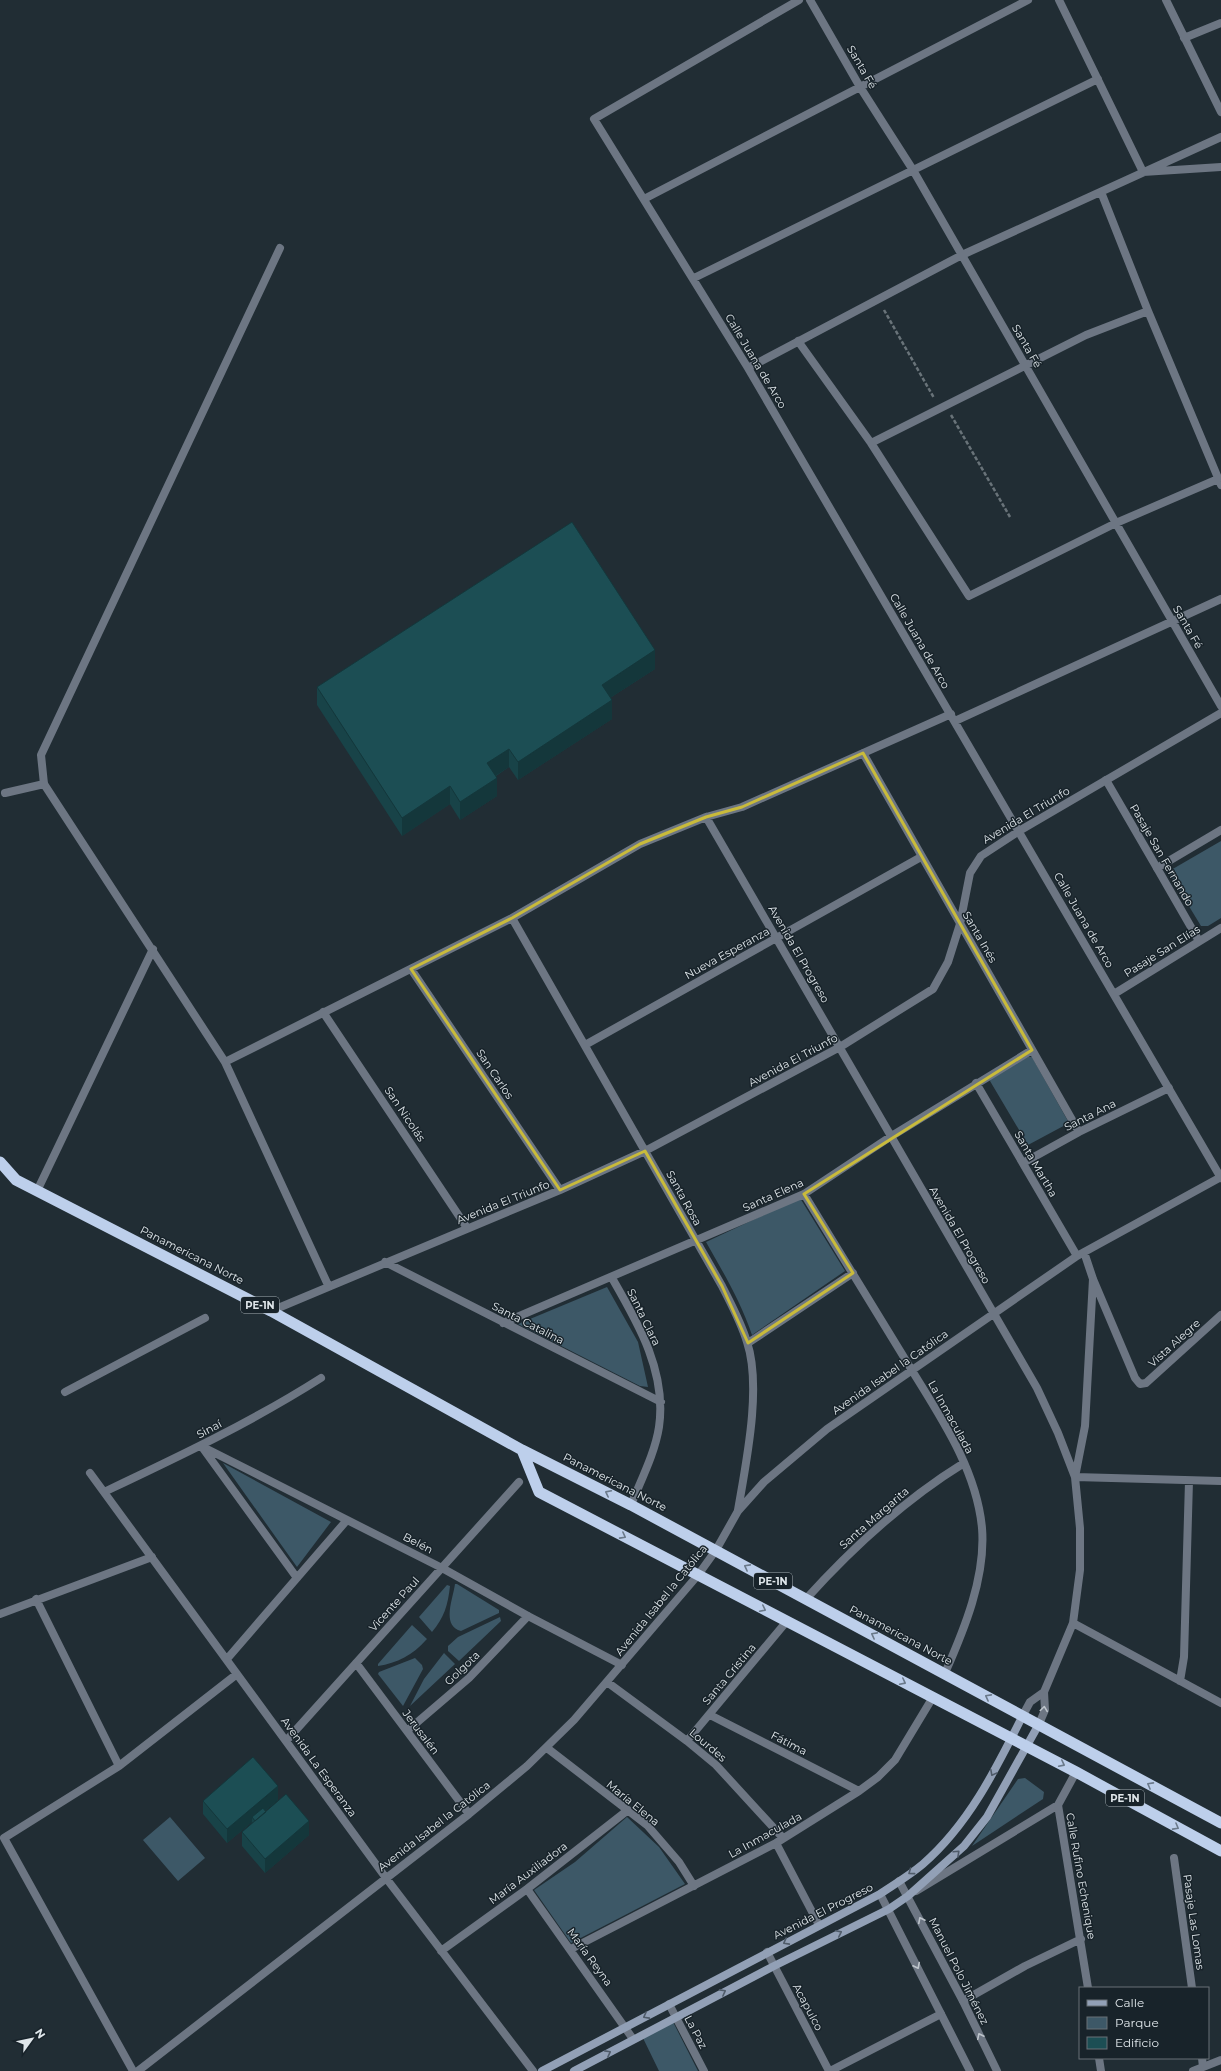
<svg xmlns="http://www.w3.org/2000/svg" width="1221" height="2071" font-family="Montserrat,sans-serif">
  <style>
    .green { fill: #3d5867 }
    .lines { fill: none; stroke-linecap: round; stroke-linejoin: round }
    .path { stroke: #697379; stroke-width: 2.5; stroke-dasharray: 4 2; stroke-linecap: butt }
    .service { stroke: #6d7683; stroke-width: 8 }
    .pedestrian { stroke: #6d7683; stroke-width: 8 }
    .minor { stroke: #6d7683; stroke-width: 8 }
    .tertiary { stroke: #6d7683; stroke-width: 8 }
    .secondary { stroke: #92a0b6; stroke-width: 8 }
    .trunk { stroke: #bdcfeb; stroke-width: 11 }
    .wall { fill: #184348 }
    .shaded-wall { fill: #14373b }
    .building { fill: #1c4e54; stroke: #14373b }
    .oneway { stroke: #6a798a }
    .oneway2 { stroke: #bdc4cb }
    .oneway3 { stroke: #4f5b69 }
    .marked { fill: none; stroke: #c9bb3b; stroke-width: 3; stroke-linejoin: round }
    .labels { text-anchor: middle; stroke-width: 3; stroke-linejoin: round; paint-order: stroke }
    .shield { fill: #18232a; stroke: #a3acb0; stroke-width: 1 }
    .shield-label { font-size: 10px; font-weight: bold; fill: #dfe6ea }
    .street-label { font-size: 11px; fill: #dfe6ea; stroke: #18232a }
  </style>
  <rect width="100%" height="100%" fill="#212d34"/>
  <path class="green" d="M1221 841V918L1208 926H1201L1170 875 1171 870Z
    M1028 1057H1032L1069 1123 1028 1145 990 1081 991 1078Z
    M800 1198 845 1271 752 1335C741 1302 723 1272 706 1242Z
    M607 1287 638 1342 648 1387 640 1386 518 1324Z
    M223 1463 331 1522 297 1567Z
    M455 1584H457L499 1610V1613L461 1631C441 1626 453 1599 455 1584Z
    M447 1585 450 1586C448 1605 444 1618 432 1632L419 1617Z
    M500 1617 501 1621 459 1661 448 1651V1646L458 1637Z
    M412 1625 427 1639 426 1640C413 1655 397 1663 378 1666V1664Z
    M444 1653 455 1664 410 1706 424 1679Z
    M415 1658 422 1665 423 1669 403 1706 378 1674 379 1672Z
    M1025 1778 1044 1792 1043 1799 972 1846 1018 1779Z
    M170 1817 205 1858 178 1881 143 1840Z
    M627 1817 659 1847 685 1884 571 1943 534 1890 575 1862Z
    M671 2018 698 2071H659L642 2036Z"/>
  <g class="lines">
    <path class="path" d="M884 310 934 398
      M951 415 1010 517"/>
    <path class="service" d="M44 784 41 755 280 248"/>
    <path class="pedestrian" d="M1106 780 1157 868"/>
    <path class="minor" d="M799 0 594 119 748 368 1221 1178
      M810 0 860 87 913 170 1221 706
      M1059 0 1143 172 1221 167
      M1166 0 1221 112
      M1184 38 1221 23
      M1101 192 1148 311 1221 485
      M644 199 1028 0
      M694 278 1098 79
      M798 341 871 443 969 596 1116 523 1218 479
      M748 368 962 255 1221 137
      M871 443 1086 335 1148 311
      M955 721 1221 599
      M863 753 1079 1132
      M5 793 44 784 225 1062 328 1285
      M706 817 1037 1388 1058 1433 1075 1477 1080 1528V1570L1073 1623 1044 1692 1045 1710 1039 1724
      M512 918 722 1286C731 1304 741 1322 747 1342 762 1387 746 1463 738 1510
      M1199 941 1157 868 1221 830
      M411 969 560 1190
      M1114 994 1221 928
      M323 1012 467 1228
      M585 1045 921 857
      M225 1062 512 918 640 844 706 817 742 807 951 714
      M976 1083 1077 1256
      M1023 1163 1079 1132 1169 1088
      M37 1191 153 949
      M804 1194C837 1247 869 1301 902 1354 934 1408 976 1464 982 1528 986 1577 964 1630 945 1673
      M1084 1252 1093 1279 1135 1378 1140 1384 1146 1383 1221 1315
      M385 1262 661 1402
      M612 1278C638 1323 667 1372 659 1427 655 1453 641 1480 631 1505
      M1093 1279 1085 1426 1075 1477 1221 1481
      M271 1311 560 1190 645 1151 840 1047 933 989 948 962 960 924 970 873 981 856 1019 831 1221 713
      M503 1323 804 1194 890 1137 1032 1050
      M748 1343 853 1273
      M65 1392 205 1318
      M201 1446 442 1568 528 1616 622 1665
      M202 1447 297 1578
      M90 1473 386 1878 533 2071
      M104 1492C178 1457 252 1422 321 1378
      M36 1599 119 1766
      M806 1599C853 1547 904 1500 964 1463
      M0 1614 152 1557
      M1073 1623 1221 1703
      M227 1659 347 1520
      M356 1663 469 1814
      M1180 1681 1184 1657 1189 1481
      M607 1682 687 1741 716 1765 783 1838
      M710 1715 859 1791
      M1023 1715 1030 1702 1044 1692
      M407 1731 469 1678 528 1616
      M286 1741 519 1482
      M687 1741 787 1621
      M547 1748 647 1825 679 1862 694 1886
      M1076 1772 1058 1805 1088 1988
      M776 1843 819 1925
      M1174 1858 1192 1988
      M527 1889 633 2039
      M916 1891 1058 1805
      M571 1949 776 1843 859 1791 878 1777 895 1760 933 1697
      M441 1951 527 1889 628 1810
      M767 1952 829 2071
      M963 2001 1025 1966 1081 1939
      M669 2004 704 2071
      M1099 2058 1101 2071
      M1202 2058 1203 2067
      M133 2071 4 1838 119 1766 237 1674
      M138 2071 469 1814 527 1766 574 1720 698 1575 716 1550 738 1511 764 1482 827 1429 1077 1256 1221 1177
      M830 2071 941 2014
      M1193 2071 1221 2060"/>
    <path class="tertiary" d="M899 1881 963 2001 997 2071
      M880 1894 970 2071"/>
    <path class="secondary" d="M542 2071 880 1894C895 1884 910 1875 923 1864 969 1824 996 1769 1023 1715
      M574 2071 774 1966 889 1909 908 1896 964 1846 987 1817 1039 1724"/>
    <path class="trunk" d="M0 1162 16 1180 271 1311 522 1450 631 1505 1221 1823
      M522 1450 539 1492 1076 1772 1221 1851"/>
  </g>
  <path class="wall" d="M655 669 610 698 612 719 518 780 509 767 496 776 497 796 460 820 450 804 402 836 317 705V687Z
    M278 1800 265 1811 266 1812 309 1835 265 1873 242 1846V1832L253 1823 252 1822 227 1843 203 1814V1801Z"/>
  <path class="shaded-wall" d="M655 650V669L602 703V685Z
    M612 700V719L518 780V762Z
    M509 749V767L487 781V763Z
    M497 778V796L460 820V802Z
    M450 786V804L402 836V818Z
    M278 1786V1800L254 1820 252 1817V1822L227 1843V1829Z
    M309 1821V1835L265 1873V1859Z"/>
  <path class="building" d="M572 522 655 650 602 685 612 700 518 762 509 749 487 763 497 778 460 802 450 786 402 818 317 687Z
    M253 1757 278 1786 227 1829 203 1801Z
    M286 1794 309 1821 265 1859 242 1832Z
    M263 1808 266 1812 255 1821 252 1817Z"/>
  <defs><path id="oneway-chevron" d="M-2-3.5L2.5 0L-2 3.5" fill="none" stroke-width="1.6" stroke-linecap="round" stroke-linejoin="round"/></defs>
  <g class="oneway">
    <use href="#oneway-chevron" transform="translate(608 1493) rotate(-153)"/>
    <use href="#oneway-chevron" transform="translate(623 1536) rotate(28)"/>
    <use href="#oneway-chevron" transform="translate(747 1567) rotate(-152)"/>
    <use href="#oneway-chevron" transform="translate(763 1609) rotate(27)"/>
    <use href="#oneway-chevron" transform="translate(874 1635) rotate(-152)"/>
    <use href="#oneway-chevron" transform="translate(903 1682) rotate(27)"/>
    <use href="#oneway-chevron" transform="translate(988 1697) rotate(-152)"/>
    <use href="#oneway-chevron" transform="translate(1062 1764) rotate(27)"/>
    <use href="#oneway-chevron" transform="translate(1150 1785) rotate(-151)"/>
    <use href="#oneway-chevron" transform="translate(1176 1827) rotate(29)"/>
  </g>
  <g class="oneway2">
    <use href="#oneway-chevron" transform="translate(1044 1709) rotate(-82)"/>
    <use href="#oneway-chevron" transform="translate(921 1920) rotate(-117)"/>
    <use href="#oneway-chevron" transform="translate(917 1966) rotate(63)"/>
    <use href="#oneway-chevron" transform="translate(980 2036) rotate(-116)"/>
  </g>
  <g class="oneway3">
    <use href="#oneway-chevron" transform="translate(993 1773) rotate(118)"/>
    <use href="#oneway-chevron" transform="translate(957 1853) rotate(-43)"/>
    <use href="#oneway-chevron" transform="translate(911 1872) rotate(144)"/>
    <use href="#oneway-chevron" transform="translate(839 1933) rotate(-26)"/>
    <use href="#oneway-chevron" transform="translate(786 1942) rotate(152)"/>
    <use href="#oneway-chevron" transform="translate(723 1992) rotate(-28)"/>
    <use href="#oneway-chevron" transform="translate(646 2016) rotate(152)"/>
    <use href="#oneway-chevron" transform="translate(608 2053) rotate(-28)"/>
  </g>
  <path class="marked" d="M863 753 1032 1050 804 1194 853 1273 748 1343 722 1286 645 1151 560 1190 411 969 512 918 640 844 706 817 742 807Z"/>
  <g class="labels">
    <g class="shield">
      <rect x="241" y="1297" width="38" height="16" rx="3"/>
      <rect x="754" y="1573" width="38" height="16" rx="3"/>
      <rect x="1106" y="1790" width="38" height="16" rx="3"/>
    </g>
    <g class="shield-label">
      <text x="260" y="1309">PE-1N</text>
      <text x="773" y="1585">PE-1N</text>
      <text x="1125" y="1802">PE-1N</text>
    </g>
    <g class="street-label">
      <text transform="translate(862 67) rotate(60)" y="4">Santa Fé</text>
      <text transform="translate(1027 346) rotate(60)" y="4">Santa Fé</text>
      <text transform="translate(756 361) rotate(59)" y="4">Calle Juana de Arco</text>
      <text transform="translate(1188 627) rotate(60)" y="4">Santa Fé</text>
      <text transform="translate(920 641) rotate(60)" y="4">Calle Juana de Arco</text>
      <text transform="translate(1026 815) rotate(-31)" y="4">Avenida El Triunfo</text>
      <text transform="translate(1162 855) rotate(60)" y="4">Pasaje San Fernando</text>
      <text transform="translate(1084 920) rotate(60)" y="4">Calle Juana de Arco</text>
      <text transform="translate(980 937) rotate(60)" y="4">Santa Inés</text>
      <text transform="translate(1162 951) rotate(-32)" y="4">Pasaje San Elías</text>
      <text transform="translate(727 953) rotate(-29)" y="4">Nueva Esperanza</text>
      <text transform="translate(799 954) rotate(60)" y="4">Avenida El Progreso</text>
      <text transform="translate(793 1060) rotate(-28)" y="4">Avenida El Triunfo</text>
      <text transform="translate(495 1074) rotate(56)" y="4">San Carlos</text>
      <text transform="translate(405 1114) rotate(56)" y="4">San Nicolás</text>
      <text transform="translate(1090 1115) rotate(-27)" y="4">Santa Ana</text>
      <text transform="translate(1036 1164) rotate(60)" y="4">Santa Martha</text>
      <text transform="translate(773 1195) rotate(-24)" y="4">Santa Elena</text>
      <text transform="translate(684 1198) rotate(61)" y="4">Santa Rosa</text>
      <text transform="translate(503 1202) rotate(-22)" y="4">Avenida El Triunfo</text>
      <text transform="translate(960 1235) rotate(60)" y="4">Avenida El Progreso</text>
      <text transform="translate(192 1255) rotate(27)" y="4">Panamericana Norte</text>
      <text transform="translate(644 1317) rotate(64)" y="4">Santa Clara</text>
      <text transform="translate(528 1323) rotate(27)" y="4">Santa Catalina</text>
      <text transform="translate(1174 1343) rotate(-42)" y="4">Vista Alegre</text>
      <text transform="translate(890 1372) rotate(-35)" y="4">Avenida Isabel la Católica</text>
      <text transform="translate(951 1417) rotate(61)" y="4">La Inmaculada</text>
      <text transform="translate(209 1429) rotate(-28)" y="4">Sinaí</text>
      <text transform="translate(615 1482) rotate(27)" y="4">Panamericana Norte</text>
      <text transform="translate(874 1518) rotate(-41)" y="4">Santa Margarita</text>
      <text transform="translate(418 1543) rotate(27)" y="4">Belén</text>
      <text transform="translate(661 1600) rotate(-51)" y="4">Avenida Isabel la Católica</text>
      <text transform="translate(394 1604) rotate(-48)" y="4">Vicente Paul</text>
      <text transform="translate(901 1635) rotate(28)" y="4">Panamericana Norte</text>
      <text transform="translate(462 1668) rotate(-44)" y="4">Golgota</text>
      <text transform="translate(729 1674) rotate(-50)" y="4">Santa Cristina</text>
      <text transform="translate(421 1732) rotate(53)" y="4">Jerusalén</text>
      <text transform="translate(789 1743) rotate(27)" y="4">Fátima</text>
      <text transform="translate(708 1745) rotate(40)" y="4">Lourdes</text>
      <text transform="translate(319 1767) rotate(54)" y="4">Avenida La Esperanza</text>
      <text transform="translate(633 1803) rotate(39)" y="4">María Elena</text>
      <text transform="translate(434 1826) rotate(-38)" y="4">Avenida Isabel la Católica</text>
      <text transform="translate(765 1835) rotate(-29)" y="4">La Inmaculada</text>
      <text transform="translate(528 1873) rotate(-37)" y="4">María Auxiliadora</text>
      <text transform="translate(1081 1876) rotate(80)" y="4">Calle Rufino Echenique</text>
      <text transform="translate(823 1911) rotate(-27)" y="4">Avenida El Progreso</text>
      <text transform="translate(1194 1922) rotate(82)" y="4">Pasaje Las Lomas</text>
      <text transform="translate(590 1957) rotate(54)" y="4">María Reyna</text>
      <text transform="translate(959 1971) rotate(63)" y="4">Manuel Polo Jiménez</text>
      <text transform="translate(808 2007) rotate(62)" y="4">Acapulco</text>
      <text transform="translate(696 2032) rotate(62)" y="4">La Paz</text>
    </g>
  </g>
  <rect x="1079" y="1987" width="130" height="72" fill="#18232a" stroke="#687177"/>
  <rect x="1087" y="2000" width="20" height="6" fill="#92a0b6" stroke="#687177"/>
  <text x="1115" y="2007" font-size="12" fill="#dfe6ea">Calle</text>
  <rect x="1087" y="2017" width="20" height="12" fill="#3d5867" stroke="#687177"/>
  <text x="1115" y="2027" font-size="12" fill="#dfe6ea">Parque</text>
  <rect x="1087" y="2037" width="20" height="12" fill="#1c4e54" stroke="#687177"/>
  <text x="1115" y="2047" font-size="12" fill="#dfe6ea">Edificio</text>
  <g transform="translate(32 2039) rotate(57)" stroke="#18232a" stroke-width="3" paint-order="stroke">
  <path d="M0-3L7 15L0 10L-7 15Z" fill="#dfe6ea"/>
  <text y="-6" font-size="11" font-weight="bold" text-anchor="middle" fill="#dfe6ea">N</text>
  </g>
</svg>
